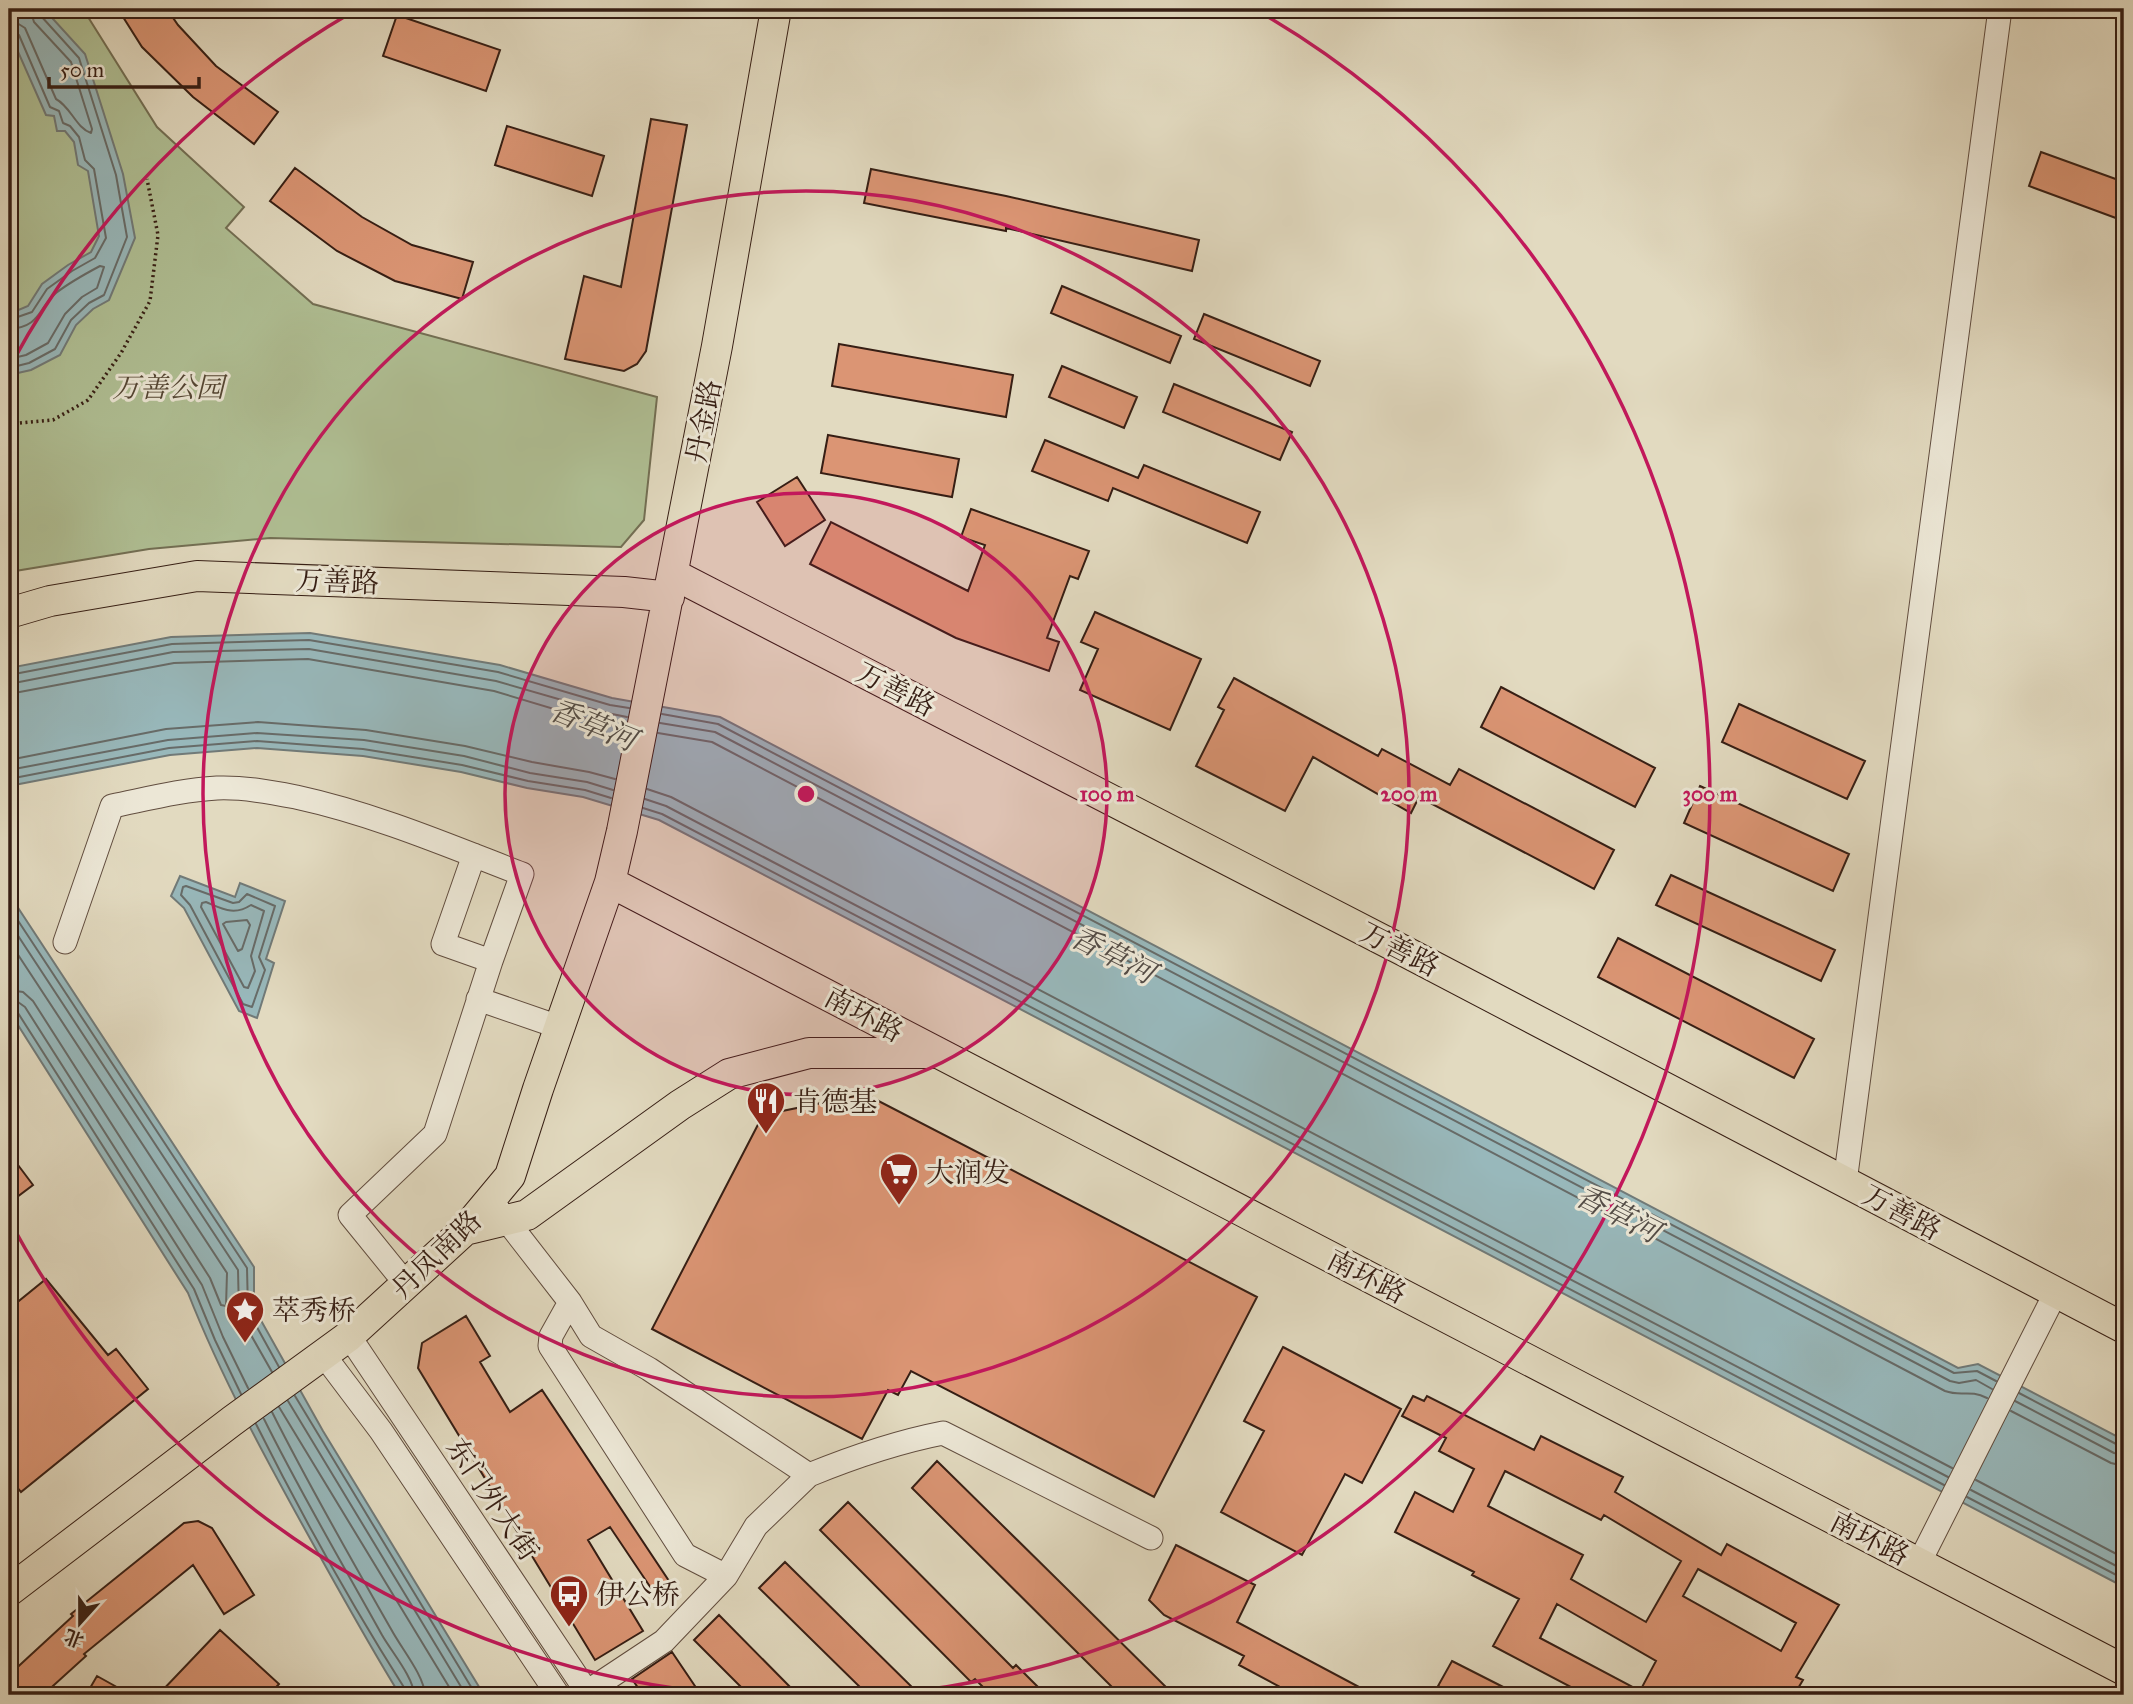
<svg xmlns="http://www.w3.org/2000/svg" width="2133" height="1704" font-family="'IM FELL Great Primer','Noto Serif SC',serif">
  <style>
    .green { fill: #b0c095; stroke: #736f54; stroke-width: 2 }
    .water { fill: #98b8bb; stroke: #717a78; stroke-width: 2 }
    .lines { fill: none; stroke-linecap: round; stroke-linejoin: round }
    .shore { stroke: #676b68; stroke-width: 2 }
    .building { fill: #db9574; stroke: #361e14; stroke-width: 2; fill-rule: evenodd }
    .minor-casing { stroke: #614d3f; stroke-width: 25 }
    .major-casing { stroke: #361e14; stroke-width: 32 }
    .path { stroke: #361e14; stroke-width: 3.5; stroke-dasharray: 2 3.5; stroke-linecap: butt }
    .minor { stroke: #ece7d6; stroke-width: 23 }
    .major { stroke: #e2dac0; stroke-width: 30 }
    .ring { fill: none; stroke: #c2185b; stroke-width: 3.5 }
    .labels { text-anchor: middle; stroke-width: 6; stroke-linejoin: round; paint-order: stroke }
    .park-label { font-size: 28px; font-style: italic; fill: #544634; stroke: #ece7d6 }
    .street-label { font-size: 28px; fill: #361e14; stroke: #ece7d6 }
    .poi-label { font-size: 28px; fill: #361e14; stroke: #ece7d6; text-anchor: start }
    .water-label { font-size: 30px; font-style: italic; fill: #534c46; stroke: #ece7d6 }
    .centre { fill: #c2185b; stroke: #ece7d6; stroke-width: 3.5 }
    .ring-label { font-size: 21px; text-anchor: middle; font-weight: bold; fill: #c2185b; stroke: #ece7d6; stroke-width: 6; stroke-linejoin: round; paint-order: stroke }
  </style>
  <rect width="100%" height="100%" fill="#e2dac0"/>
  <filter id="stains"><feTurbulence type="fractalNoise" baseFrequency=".00286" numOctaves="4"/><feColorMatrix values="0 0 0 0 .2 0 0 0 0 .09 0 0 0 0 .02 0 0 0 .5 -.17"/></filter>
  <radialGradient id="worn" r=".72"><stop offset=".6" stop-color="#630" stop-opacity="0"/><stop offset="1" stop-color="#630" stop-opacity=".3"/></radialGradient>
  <path class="green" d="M9 9H83L157 127 244 207 226 228 313 304 657 397 644 520 621 547 270 538 149 549 9 572Z"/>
  <path class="water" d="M9 9H44L85 54 123 174 135 238 109 300 93 309 76 325 60 355 31 370 9 375V314L28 306 42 284 68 265 91 252 99 236 88 171 78 165 74 142 65 131H57L54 116 46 115 12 38 9 37Z
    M310 633 500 665 612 698 720 717 1958 1368 1978 1364 2124 1440V1587L659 820 583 797 527 788 461 772 363 756 257 748 170 755 9 786V668L171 637Z
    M180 876 235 897 240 883 285 901 266 959 274 963 257 1018 239 1011 184 908 171 896Z
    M9 894 254 1267V1308L323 1431 484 1695H400C369 1645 341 1594 312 1542 267 1461 222 1379 188 1293L9 1011Z"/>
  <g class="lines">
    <path class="shore" d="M9 22 17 23 25 28 56 99C71 107 76 128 91 133L92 129 71 62 34 22 30 9
      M9 31 15 32 19 35 50 107 59 111 63 123 70 126 79 137 85 160 94 169 106 238 95 258 72 271 47 289 32 312 9 320
      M9 329C41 327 38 308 56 293 70 282 85 274 100 266L104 267 97 288 82 297 65 314 48 343 26 355 9 359
      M9 368 29 363 55 349 71 320 89 303 104 295 127 237 116 175 79 58 41 16 39 9
      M9 675 172 644 309 640 498 672 610 705 629 708
      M9 684 173 652 309 649 496 681 607 713 627 717
      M9 694 174 663 308 659 494 691 604 724 625 727
      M662 714 718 724 1954 1373 1977 1371 1996 1381
      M660 723 715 732 1950 1381 1959 1383 1976 1380 1992 1389
      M658 733 712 742 1945 1391C1962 1397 1969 1389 1987 1398
      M9 760 166 729 258 722 366 730 465 746 532 762 589 772 615 779
      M9 770 168 740 257 733 364 740 464 756 530 773 587 782 613 790
      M9 779 169 748 257 741 363 749 462 765 528 781 585 790 611 798
      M647 789 671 797 1952 1468
      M645 799 666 806 1948 1477
      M643 808 662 814 1944 1485
      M186 886 233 903 239 902 247 894 275 906 259 957 265 970 252 1007 243 1004 190 905 181 895 183 887Z
      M206 902C223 909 234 916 251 905L264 911 251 956 255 971 248 988 244 987 201 907 202 903Z
      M9 907 247 1268 248 1311 279 1367
      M247 920 250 925 242 949 238 951 223 924 226 922Z
      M9 922 238 1270 239 1314 272 1372
      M9 941 227 1273 226 1306 221 1305 210 1278 33 1001 23 992 9 990
      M9 1000 18 1002 25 1007 202 1285 223 1337 248 1388
      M9 1009 18 1013 194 1289 215 1340 241 1394
      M2019 1393 2118 1445 2124 1446
      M295 1396 476 1695
      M288 1401 466 1695
      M2015 1401 2114 1453 2124 1455
      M279 1407 454 1695
      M2011 1411 2111 1463 2124 1466
      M272 1412C309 1486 350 1557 391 1629 401 1648 424 1675 425 1695
      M264 1419C300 1492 342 1563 382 1635 391 1651 414 1678 414 1695
      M256 1424C301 1514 351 1604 405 1689L406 1695
      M1976 1480 2124 1558
      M1971 1490 2124 1570
      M1967 1497 2124 1579"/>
  </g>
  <path class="building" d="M118 9H167L178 25 216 66 278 112 254 144 193 97 142 47Z
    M397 15 500 50 486 91 383 56Z
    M651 119 687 125 646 351 637 364 624 371 565 359 584 276 621 287Z
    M507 126 604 156 592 196 495 165Z
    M2041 152 2124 182V221L2029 186Z
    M295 168 362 217 412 245 473 262 462 299 395 281 337 251 270 201Z
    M871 169 1006 196 1199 240 1192 271 1006 228V231L864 203Z
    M1062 286 1181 336 1170 363 1051 313Z
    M1204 314 1320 361 1310 386 1194 339Z
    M839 344 1013 375 1006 417 832 386Z
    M1062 366 1137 397 1124 428 1049 397Z
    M1174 384 1292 432 1280 460 1163 412Z
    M828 435 959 459 952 497 821 473Z
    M1045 440 1138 478 1144 465 1260 512 1247 543 1113 488 1108 501 1032 471Z
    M797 477 825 520 785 546 757 502Z
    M971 509 1089 551 1078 579 1070 576 1047 638 1059 642 1049 671 956 638 810 564 831 522 968 591 985 545 961 537Z
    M1095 612 1201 659 1170 730 1080 690 1098 649 1081 642Z
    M1234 678 1378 756 1382 749 1450 785 1459 769 1614 850 1594 889 1419 797 1411 813 1313 757 1285 811 1196 766 1224 710 1218 707Z
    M1501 687 1655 768 1635 807 1481 727Z
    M1739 704 1865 761 1847 799 1722 742Z
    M1700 786 1849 854 1833 891 1684 823Z
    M1671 875 1835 950 1821 981 1656 905Z
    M1618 938 1814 1039 1794 1078 1598 977Z
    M865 1094 1257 1297 1154 1497 911 1371 898 1395 888 1390 862 1439 652 1329 763 1115Z
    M9 1153 33 1185 17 1197 9 1185Z
    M46 1279 108 1355 116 1349 148 1389 21 1492 9 1477V1309Z
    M466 1316 490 1356 480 1362 510 1412 542 1390 679 1596 663 1606 610 1527 588 1540 643 1631 595 1660 418 1368 422 1343Z
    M1283 1347 1401 1409 1362 1483 1345 1474 1302 1555 1221 1512 1264 1431 1244 1421Z
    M1413 1396 1424 1401 1427 1396 1534 1450 1541 1436 1623 1477 1615 1492 1721 1555 1727 1544 1839 1605 1796 1677 1803 1680 1794 1695H1586L1493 1646 1519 1599 1472 1575 1474 1572 1395 1532 1415 1492 1453 1512 1474 1469 1439 1451 1446 1438 1402 1416ZM1505 1471 1601 1520 1604 1515 1681 1561 1646 1622 1571 1579 1583 1555 1488 1506ZM1698 1569 1796 1623 1781 1651 1683 1596ZM1557 1604 1656 1661 1640 1691 1540 1638Z
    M937 1461 1066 1588 1174 1695H1120L912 1488Z
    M848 1502 1013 1668 1016 1665 1046 1695H991L975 1679 971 1682 820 1530Z
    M198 1521 212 1528 254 1595 224 1614 193 1565 84 1654 86 1656 43 1695H9V1675L73 1616 71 1614 184 1523Z
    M1176 1545 1255 1585 1237 1622 1374 1695H1295L1239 1665 1244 1656 1164 1615 1149 1600Z
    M785 1562 920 1695H868L759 1588Z
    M719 1615 798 1695H749L694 1640Z
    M220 1630 279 1684 269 1695H158Z
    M672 1652 701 1695H643L632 1679Z
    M1452 1661 1519 1695H1456L1438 1686Z
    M97 1676 131 1695H86Z"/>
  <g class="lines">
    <g class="minor-casing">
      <path id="minor" d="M474 855 443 944 491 961
        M65 942 112 806C147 799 181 790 217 788 243 787 270 792 296 797 374 814 447 845 522 874L491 961 435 1134 350 1215 406 1284
        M478 999 559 1027
        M1845 1182 2000 9
        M497 1208 570 1302 591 1336 649 1369 809 1475C853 1457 897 1442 943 1433L1151 1538
        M570 1302 551 1336 550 1346 685 1555 726 1576 756 1526 809 1475
        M349 1336 589 1695
        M323 1354 381 1431 558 1695
        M1919 1563 2056 1292
        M587 1692 664 1641 726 1576"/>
    </g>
    <g class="major-casing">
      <path id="major" d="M673 574 1404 951 2124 1328
        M9 613 50 601 197 576 624 592 669 597
        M610 882 2124 1670
        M465 1230 527 1215 680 1105 729 1074 809 1053H933
        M9 1591 232 1421 349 1336 465 1230 510 1176 538 1089 610 882 622 831 717 346 776 9"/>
    </g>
    <path class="path" d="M9 424 53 420 88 400 121 353 150 301 158 235 147 179"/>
    <use href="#minor" class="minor"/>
    <use href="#major" class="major"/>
  </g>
  <circle cx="806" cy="794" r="301" fill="#c2185b" fill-opacity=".12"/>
  <g class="ring">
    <circle cx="806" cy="794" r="301"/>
    <circle cx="806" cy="794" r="603"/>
    <path d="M735 1695A904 904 0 0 1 12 1225M12 363A904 904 0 0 1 354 11M1258 11A904 904 0 0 1 877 1695"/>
  </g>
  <defs>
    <g id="restaurant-pin" transform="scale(2.0125)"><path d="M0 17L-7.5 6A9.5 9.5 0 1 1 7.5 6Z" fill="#8f2418" stroke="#ece7d6"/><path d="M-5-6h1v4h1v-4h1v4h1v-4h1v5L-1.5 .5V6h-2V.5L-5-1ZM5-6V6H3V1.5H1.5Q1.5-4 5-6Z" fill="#fff"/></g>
    <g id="supermarket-pin" transform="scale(2.0125)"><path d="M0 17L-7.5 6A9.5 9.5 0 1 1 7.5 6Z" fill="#8f2418" stroke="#ece7d6"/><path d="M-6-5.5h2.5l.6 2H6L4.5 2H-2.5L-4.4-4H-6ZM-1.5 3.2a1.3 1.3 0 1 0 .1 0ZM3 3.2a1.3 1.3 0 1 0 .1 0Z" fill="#fff"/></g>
    <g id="sight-pin" transform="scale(2.0125)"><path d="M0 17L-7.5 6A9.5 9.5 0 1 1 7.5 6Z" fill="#8f2418" stroke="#ece7d6"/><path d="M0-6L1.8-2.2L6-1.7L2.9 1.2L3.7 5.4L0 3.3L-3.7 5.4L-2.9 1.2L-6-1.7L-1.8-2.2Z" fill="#fff"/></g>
    <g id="bus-pin" transform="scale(2.0125)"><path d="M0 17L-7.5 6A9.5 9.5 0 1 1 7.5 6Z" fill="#8f2418" stroke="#ece7d6"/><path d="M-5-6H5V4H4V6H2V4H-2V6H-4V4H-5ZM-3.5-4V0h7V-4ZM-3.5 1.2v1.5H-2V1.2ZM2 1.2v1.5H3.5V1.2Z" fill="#fff"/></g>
  </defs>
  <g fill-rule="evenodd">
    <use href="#restaurant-pin" x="766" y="1101"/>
    <use href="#supermarket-pin" x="899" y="1172"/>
    <use href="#sight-pin" x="245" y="1310"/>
    <use href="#bus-pin" x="569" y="1594"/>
  </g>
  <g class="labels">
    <g class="park-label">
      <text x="168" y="397">万善公园</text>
    </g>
    <g class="street-label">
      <text transform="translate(703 421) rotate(-79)" y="10">丹金路</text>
      <text transform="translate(337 581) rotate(2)" y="10">万善路</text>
      <text transform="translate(896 689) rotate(27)" y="10">万善路</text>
      <text transform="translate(1400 949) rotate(27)" y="10">万善路</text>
      <text transform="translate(864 1014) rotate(28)" y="10">南环路</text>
      <text transform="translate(1902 1212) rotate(28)" y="10">万善路</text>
      <text transform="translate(436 1254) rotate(-44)" y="10">丹凤南路</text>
      <text transform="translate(1367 1276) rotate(27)" y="10">南环路</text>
      <text transform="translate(493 1499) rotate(56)" y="10">东门外大街</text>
      <text transform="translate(1870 1538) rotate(27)" y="10">南环路</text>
    </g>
    <g class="poi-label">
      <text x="793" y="1111">肯德基</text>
      <text x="926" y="1182">大润发</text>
      <text x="272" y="1320">萃秀桥</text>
      <text x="596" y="1604">伊公桥</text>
    </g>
    <g class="water-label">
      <text transform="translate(593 725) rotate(22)" y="10">香草河</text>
      <text transform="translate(1113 955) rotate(27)" y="10">香草河</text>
      <text transform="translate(1618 1214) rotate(27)" y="10">香草河</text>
    </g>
  </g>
  <circle cx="806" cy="794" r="10" class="centre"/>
  <g class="ring-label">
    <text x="1107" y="801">100 m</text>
    <text x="1409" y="801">200 m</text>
    <text x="1710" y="801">300 m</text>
  </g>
  <rect width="2133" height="1704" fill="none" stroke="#e2dac0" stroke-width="35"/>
  <rect x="10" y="10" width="2112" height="1683" fill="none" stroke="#361e14" stroke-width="3.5"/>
  <rect x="18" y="18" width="2098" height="1669" fill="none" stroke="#361e14" stroke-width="2"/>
  <g transform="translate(80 1623) rotate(201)" stroke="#ece7d6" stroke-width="5" paint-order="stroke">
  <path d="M0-5L12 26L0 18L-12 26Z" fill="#361e14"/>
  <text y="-10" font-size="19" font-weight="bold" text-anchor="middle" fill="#361e14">北</text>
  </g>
  <path d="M49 77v10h150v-10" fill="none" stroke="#361e14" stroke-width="3.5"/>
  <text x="60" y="77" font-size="21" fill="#361e14" stroke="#ece7d6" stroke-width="5" paint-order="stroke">50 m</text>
  <rect width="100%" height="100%" filter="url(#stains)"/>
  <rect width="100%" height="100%" fill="url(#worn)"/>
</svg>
